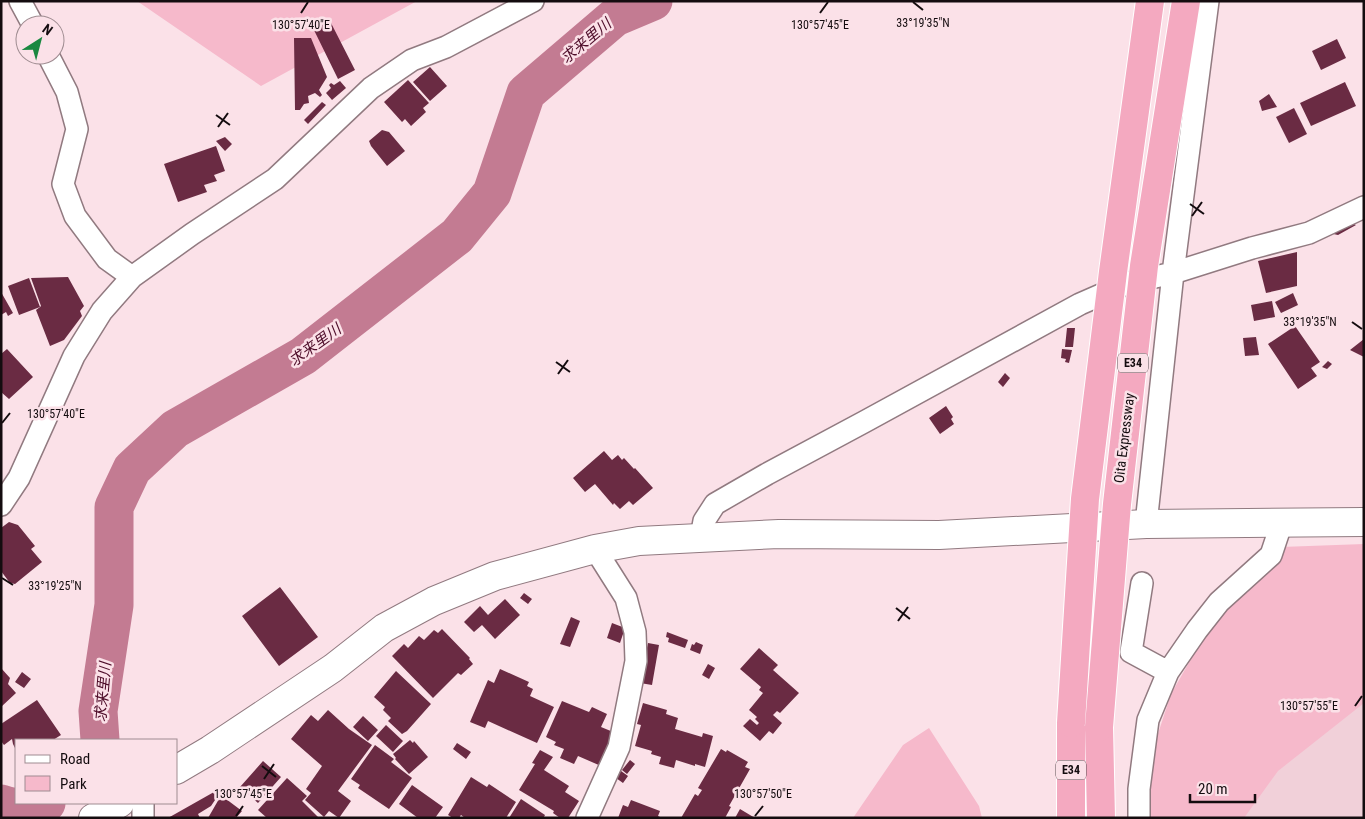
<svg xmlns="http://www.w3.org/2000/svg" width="1365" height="819" font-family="'Roboto Condensed','Noto Sans JP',sans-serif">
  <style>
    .built { fill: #f1d0d9 }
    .green { fill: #f6b9cb }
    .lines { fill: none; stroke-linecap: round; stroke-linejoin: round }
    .river { stroke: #c37b92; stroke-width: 39 }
    .building { fill: #6a2b43 }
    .minor-casing { stroke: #917a80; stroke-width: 24 }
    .tertiary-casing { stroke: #917a80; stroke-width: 30 }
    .motorway-casing { stroke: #fff; stroke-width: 30 }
    .minor { stroke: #fff; stroke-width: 21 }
    .tertiary { stroke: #fff; stroke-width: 28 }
    .motorway { stroke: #f4a9c0; stroke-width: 28 }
    .motorway-bridge-casing { stroke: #fff; stroke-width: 30; stroke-linecap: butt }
    .motorway-bridge { stroke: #f4a9c0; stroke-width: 28 }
    .ticks { fill: none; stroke: #140c0f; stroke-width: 2 }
    .labels { text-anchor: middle; stroke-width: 5; stroke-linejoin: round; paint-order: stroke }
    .shield { fill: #fbe1e8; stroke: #594c50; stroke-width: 1 }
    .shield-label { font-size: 12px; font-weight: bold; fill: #140c0f }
    .street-label { font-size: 14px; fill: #140c0f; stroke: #fbe1e8 }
    .water-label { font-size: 15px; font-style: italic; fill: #4d0b28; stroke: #fbe1e8 }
    .ticks-label { font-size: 12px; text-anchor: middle; fill: #140c0f; stroke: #fbe1e8; stroke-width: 5; stroke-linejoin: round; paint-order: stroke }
  </style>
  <rect width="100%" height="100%" fill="#fbe1e8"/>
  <path class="built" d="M1364 683V818H1222Z"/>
  <path class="green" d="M137 1H417L261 86Z
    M1364 544V703L1278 771 1244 818H1147L1151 755 1171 694 1215 617 1281 547Z
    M929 728 979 806 982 818H853L903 745Z"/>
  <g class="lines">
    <path class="river" d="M100 740 98 711 114 605V507L132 469 175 429 303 356 457 236 492 193 526 93 615 17 653 1
      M1 804C16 809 32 811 46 803"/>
  </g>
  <path class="building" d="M323 18 326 26 331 23 355 70 338 79 311 24Z
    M294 38H311L327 77 319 90 322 95 320 97 315 93 308 96 309 103 304 104 300 110H295Z
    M1337 39 1346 58 1321 70 1312 51Z
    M430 67 447 86 430 101 413 82Z
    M408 80 429 103 423 108 426 112 411 126 405 119 402 122 384 102Z
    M340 81 346 88 332 100 326 93 331 88 329 85 331 83 334 85Z
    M1345 82 1356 106 1311 126 1300 103Z
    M1269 94 1277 107 1262 111 1259 101Z
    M322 102 326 105 308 124 304 120Z
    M1294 108 1307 134 1289 143 1276 117Z
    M382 130 389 132 405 151 387 166 371 146 369 141Z
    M225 137 232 144 225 151 216 141Z
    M216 146 225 171 214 175 217 181 204 185 207 192 178 202 164 164Z
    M1350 222 1356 225 1338 235 1329 233Z
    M1297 252V286L1266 293 1258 261Z
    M68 277 84 306 80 311 82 316 64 340 50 346 36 310 40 307 19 315 8 286 29 278 40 307 41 306 31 278Z
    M1 292 13 313 8 316 6 312 1 315Z
    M1293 293 1298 305 1281 313 1275 302Z
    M1272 301 1275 317 1254 321 1251 305Z
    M1295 326 1320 362 1311 368 1317 376 1298 389 1268 344Z
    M1067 328H1075L1073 347H1065Z
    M1256 337 1259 355 1245 356 1243 338Z
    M1364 339V357L1350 350Z
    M7 349 33 377 9 399 1 392V354Z
    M1062 349 1072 350 1069 363 1065 362 1066 359 1061 358Z
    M1328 361 1332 364 1327 369 1322 367Z
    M1005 373 1010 378 1003 387 998 382Z
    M946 406 953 417 951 419 954 424 940 434 929 418Z
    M604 451 612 460 618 455 622 460 624 458 634 469 635 468 653 488 633 505 629 501 620 509 614 503 613 505 595 484 585 492 573 478Z
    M9 522 18 525 35 546 31 549 42 562 15 584 10 583 1 571V528Z
    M280 587 318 637 279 666 242 616Z
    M524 593 532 599 528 604 520 598Z
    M505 599 520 615 495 639 482 625 474 632 464 622 480 606 488 615Z
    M571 617 580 621 570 647 560 644Z
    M612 623 625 628 620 643 607 638Z
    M442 629 470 658 469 659 473 664 461 675 458 673 433 698 392 656 404 644 408 648 419 636 424 640 434 630 438 633Z
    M667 632 688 640 685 648 668 642 669 638 666 637Z
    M696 642 703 645 700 654 690 650 692 644 694 645Z
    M648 643 659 645 652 685 640 683Z
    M759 648 778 665 773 670 799 693 780 713 777 711 773 715 782 723 773 734 769 731 760 741 743 726 750 719 757 725 759 723 755 719 757 717 749 710 763 693 759 690 761 687 740 669Z
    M708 664 715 668 709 679 702 675Z
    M1 668 10 678 8 684 16 693 1 707Z
    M500 669 529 682 527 686 533 689 530 696 554 707 537 743 488 721 485 728 470 722 488 680 494 683Z
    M396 671 431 704 407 731 402 734 388 721 391 718 383 710 385 707 374 697Z
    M22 672 31 679 24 688 15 682Z
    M37 700 61 735 53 740H16V750L13 744 12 739 4 745 1 741V724Z
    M562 701 589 712 592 707 607 714 601 727 618 734 601 766 578 756 574 764 560 758 564 749 554 745 556 742 546 737Z
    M643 703 667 710 666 714 678 718 675 729 702 737 703 733 713 736 705 767 695 764V766L676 760 674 768 659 764 661 757 651 754 652 751 635 746 641 725 637 724Z
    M328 710 349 729 372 745 338 791 351 801 339 818 329 811 324 817 305 800 311 793 306 789 322 766 291 739 311 715 318 721Z
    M363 716 378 730 368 741 353 727Z
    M386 725 403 741 393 752 376 736Z
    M410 740 413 743 414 741 428 757 409 774 395 759 396 758 393 754Z
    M457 743 471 752 466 759 453 749Z
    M375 745 394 759 391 762 412 778 389 809 358 788 360 785 351 779Z
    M721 749 726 752 727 750 748 762 745 767 750 769 729 806 731 807 725 818H681L695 794 698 796 702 790 698 788Z
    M540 750 553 757 544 770 569 786 565 792 579 801 568 818H560L553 813 554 811 519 790 535 764 532 763Z
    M630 760 635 764 627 774 622 770Z
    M263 761 281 777 258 803 240 787Z
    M621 771 628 776 623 783 616 778Z
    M471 777 487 787 489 784 516 802 506 818H465L461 815 459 818H453L448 815Z
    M287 778 307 796 302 801 319 818H267L258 810Z
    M412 785 443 807 435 818H418L399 804Z
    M214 792 217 797 211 806 198 814 200 818H168Z
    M219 799H226L242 811 236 818H208Z
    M521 799 545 815 544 817 546 818H509Z
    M631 800 660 811 658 816 662 818H618L623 805 628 807Z
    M740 809 755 818H735Z"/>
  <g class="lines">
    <g class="minor-casing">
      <path id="minor" d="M20 1 33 25
        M48 55 67 92 77 129 63 184 75 216 107 259 132 277
        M1 505 19 478 74 356 102 311 132 277 192 234 275 179 371 88 412 60 446 47 533 1
        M1146 524 1173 273 1208 1
        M701 537 704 521 715 504 767 474 864 422 1080 304 1128 283 1173 273 1252 248 1309 233 1364 207
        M1142 583 1131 652 1168 672
        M143 818V803
        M587 818 619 747 636 661 635 632 626 598 595 549
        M1139 818V789L1148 720 1168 672 1197 630 1219 602 1271 555 1282 522"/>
    </g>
    <g class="tertiary-casing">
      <path id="tertiary" d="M176 770 210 750 333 668 384 628 434 601 495 576 595 549 639 541 779 534 939 535 1146 524 1364 522
        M93 818 120 803"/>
    </g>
    <g class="motorway-casing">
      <path id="motorway" d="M1071 723V818
        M1099 727 1101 818"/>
    </g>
    <use href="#minor" class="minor"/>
    <use href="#tertiary" class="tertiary"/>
    <use href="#motorway" class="motorway"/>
    <g class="motorway-bridge-casing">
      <path id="motorway-bridge" d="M1071 723 1085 499 1113 272 1150 1
        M1099 727 1117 504 1144 266 1186 1"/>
    </g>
    <use href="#motorway-bridge" class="motorway-bridge"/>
  </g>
  <path class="ticks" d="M913 2 923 10M301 13 308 2M820 13 828 2M216 115 230 125M218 127 228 113M1190 204 1204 214M1192 216 1202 202M1352 322 1362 329M556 362 570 372M558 374 568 360M2 423 10 413M2 578 13 585M896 608 910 619M898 621 908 607M1355 706 1362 696M262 766 276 777M264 779 274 764M236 816 243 806M755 816 763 806"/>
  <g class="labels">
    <g class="shield">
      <rect x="1118" y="353.5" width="30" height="19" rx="4"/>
      <rect x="1056" y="760.5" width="30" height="19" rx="4"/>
    </g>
    <g class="shield-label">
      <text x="1133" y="367">E34</text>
      <text x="1071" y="774">E34</text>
    </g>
    <g class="street-label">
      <text transform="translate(1124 438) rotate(-83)" y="5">Oita Expressway</text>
    </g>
    <g class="water-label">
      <text transform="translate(586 41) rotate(-40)" y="5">求来里川</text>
      <text transform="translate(315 345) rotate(-36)" y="5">求来里川</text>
      <text transform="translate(103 692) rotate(-85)" y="5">求来里川</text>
    </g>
  </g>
  <g class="ticks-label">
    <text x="923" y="27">33°19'35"N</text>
    <text x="301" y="29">130°57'40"E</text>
    <text x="820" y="29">130°57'45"E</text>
    <text x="1310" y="326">33°19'35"N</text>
    <text x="56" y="418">130°57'40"E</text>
    <text x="55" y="590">33°19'25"N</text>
    <text x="1309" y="710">130°57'55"E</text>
    <text x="243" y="798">130°57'45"E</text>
    <text x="763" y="798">130°57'50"E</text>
  </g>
  <rect width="1365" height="819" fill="none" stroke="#140c0f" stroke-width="5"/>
  <rect x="15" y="739" width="162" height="65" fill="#fbe1e8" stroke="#9f8c91"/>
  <rect x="25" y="755" width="25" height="8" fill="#ffffff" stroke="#9f8c91"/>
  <text x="60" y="764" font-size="15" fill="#140c0f">Road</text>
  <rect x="25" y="776" width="25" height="15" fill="#f6b9cb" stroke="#9f8c91"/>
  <text x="60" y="789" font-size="15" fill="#140c0f">Park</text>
  <g transform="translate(40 40) rotate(36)"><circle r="24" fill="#fbe1e8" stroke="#9f8c91"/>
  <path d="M0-4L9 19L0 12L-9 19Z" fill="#1a8840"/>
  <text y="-8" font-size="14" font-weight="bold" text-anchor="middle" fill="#140c0f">N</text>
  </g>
  <path d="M1190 794v8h65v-8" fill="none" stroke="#140c0f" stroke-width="2.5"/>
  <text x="1198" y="794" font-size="15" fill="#140c0f" stroke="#fbe1e8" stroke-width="4" paint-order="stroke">20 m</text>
</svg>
